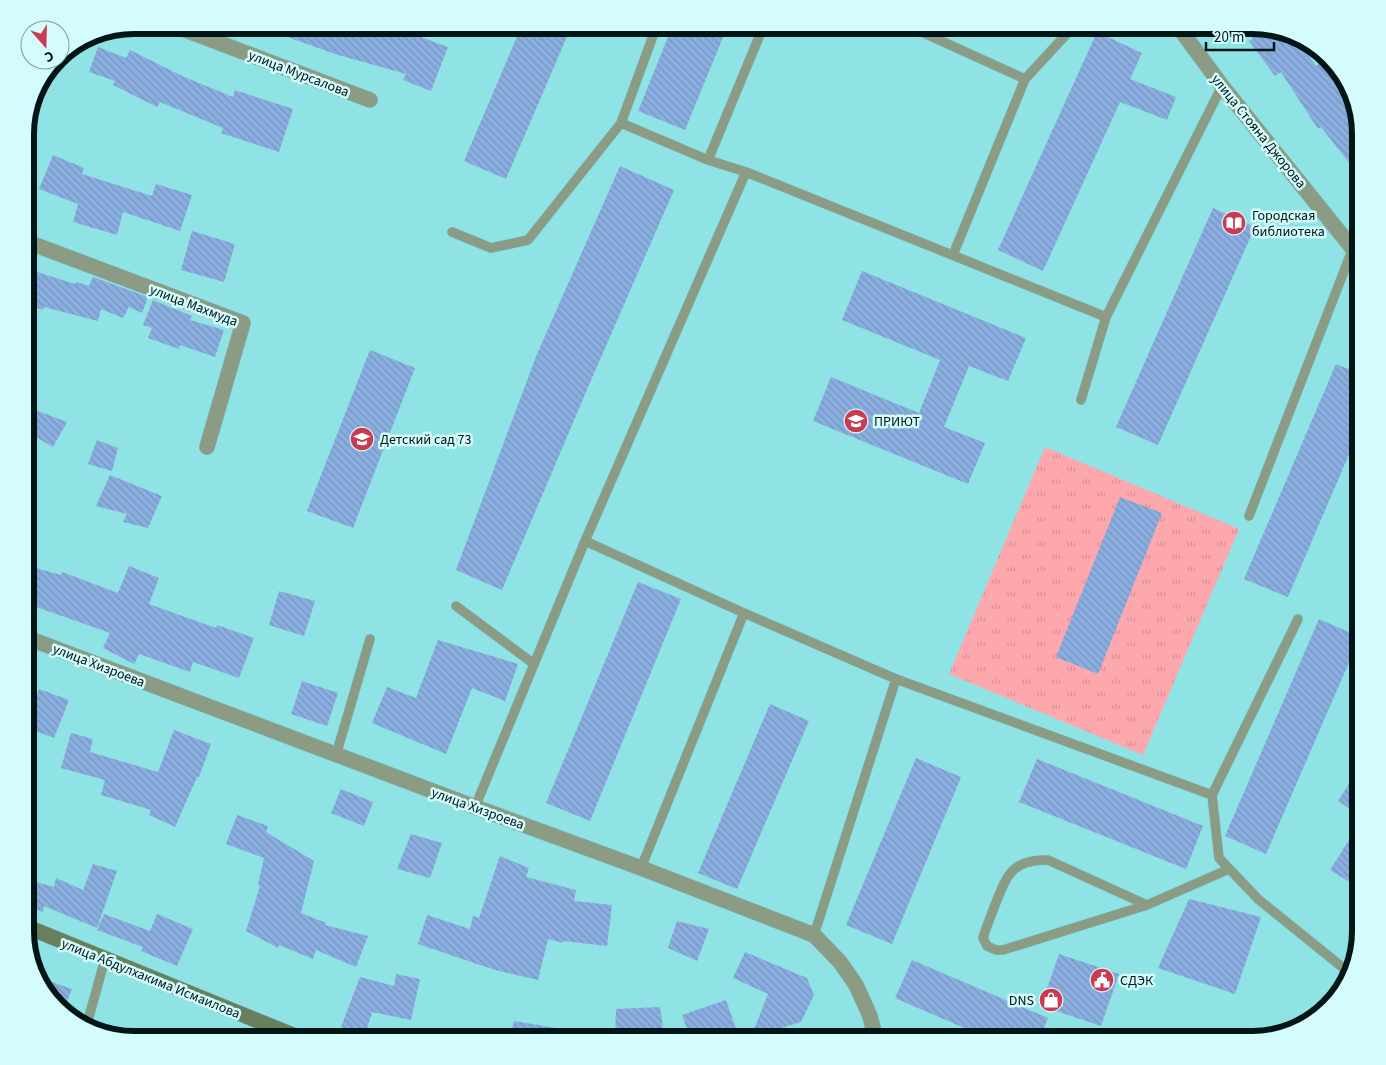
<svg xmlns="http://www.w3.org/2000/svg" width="1386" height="1065" font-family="'Source Sans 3',sans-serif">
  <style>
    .park { fill: url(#park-tufts) }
    .building { fill: url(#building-back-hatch) }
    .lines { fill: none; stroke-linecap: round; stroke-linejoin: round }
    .service-casing { stroke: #75bebf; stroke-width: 10 }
    .minor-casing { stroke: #75bebf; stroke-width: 16 }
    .secondary-casing { stroke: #75bebf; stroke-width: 16 }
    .service { stroke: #8b9b84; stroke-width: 9 }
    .minor { stroke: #8b9b84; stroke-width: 15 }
    .secondary { stroke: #69805f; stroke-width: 15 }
    .labels { text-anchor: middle; stroke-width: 5; stroke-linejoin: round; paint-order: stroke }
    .street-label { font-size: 14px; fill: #001516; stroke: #d4fcfc }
    .poi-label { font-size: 14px; fill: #001516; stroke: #d4fcfc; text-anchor: start }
    .rim { fill: none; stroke: #001516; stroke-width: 6 }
  </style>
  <defs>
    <pattern id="park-tufts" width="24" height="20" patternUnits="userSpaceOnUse" patternTransform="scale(1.25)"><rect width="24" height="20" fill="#fda8ad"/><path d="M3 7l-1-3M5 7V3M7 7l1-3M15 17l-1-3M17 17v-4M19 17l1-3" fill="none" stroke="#d79094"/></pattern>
    <pattern id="building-back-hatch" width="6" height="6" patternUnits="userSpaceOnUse" patternTransform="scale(1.25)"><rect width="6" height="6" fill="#8aaedf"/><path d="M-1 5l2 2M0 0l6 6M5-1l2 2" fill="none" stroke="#7595bf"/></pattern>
  </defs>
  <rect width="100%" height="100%" fill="#8fe3e4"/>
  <path class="park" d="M1045 447 1239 529 1143 755 949 674Z"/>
  <path class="building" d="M262 25H388L448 47 431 91 403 80 406 74 335 54 262 28Z
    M522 25H572L506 179 464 161Z
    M673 25H728L685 130 638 111Z
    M1244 25H1253L1297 40 1316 66 1324 61 1355 110 1361 133V178L1321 127 1318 129 1281 72 1275 76 1249 41 1253 39Z
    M1097 32 1142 53 1130 79 1176 97 1167 120 1120 102 1043 271 998 250Z
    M98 47 126 58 130 50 182 76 233 97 235 90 293 109 279 152 221 133 223 128 160 102 157 107 113 85 115 81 89 72Z
    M53 155 84 168 82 174 152 196 156 184 192 195 180 231 123 212 117 235 73 222 78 204 39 189Z
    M620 166 674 190 592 378 502 590 456 570 537 354Z
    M1213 208 1255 227 1158 445 1116 427Z
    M192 231 235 244 224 282 181 270Z
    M25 268 75 284 76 282 89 286 93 277 148 297 142 313 129 307 123 318 101 309 98 321 44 307 43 310 25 304Z
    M862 271 1026 338 1008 381 969 366 944 427 985 443 968 484 813 421 831 377 919 413 940 360 842 320Z
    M153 300 192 316 190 320 224 330 215 357 180 345 179 349 148 338 152 328 143 325Z
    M370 350 415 368 353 528 307 511Z
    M1336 364 1361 374V426L1288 597 1244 579Z
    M35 410 67 422 53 447 25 431Z
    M97 440 118 448 112 471 88 464Z
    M110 475 162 496 148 528 123 522 127 514 96 506Z
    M1120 497 1162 513 1098 674 1056 657Z
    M25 565 61 575 62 572 118 593 129 566 159 578 149 604 216 628 217 625 254 638 239 678 193 662 190 672 139 654 134 664 103 648 110 633 25 603Z
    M638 582 681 599 590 821 546 803Z
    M279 591 315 601 304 636 269 625Z
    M1319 619 1360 637 1266 854 1225 836Z
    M438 640 518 664 505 701 472 688 446 754 372 723 387 687 416 698Z
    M302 681 338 693 327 726 291 714Z
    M39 689 69 700 54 738 25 727Z
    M770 704 809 721 737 889 698 873Z
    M174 730 211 744 199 777H197L175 827 149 815 151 810 101 795 105 780 61 768 71 733 93 739 90 752 158 772Z
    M916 758 961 777 892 944 846 925Z
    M1037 759 1203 826 1186 869 1019 802Z
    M1361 765V816L1338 801Z
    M341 789 373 802 364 826 331 813Z
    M237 815 268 826 266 832 314 861 301 913 326 923 325 925 368 936 356 967 316 950 313 959 279 945 278 948 246 931 260 886 258 885 264 858 226 844Z
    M1361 821V889L1330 870Z
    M411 834 442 843 430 878 397 869Z
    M500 856 529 868 526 877 576 890 574 901 612 905 607 946 563 941V943L548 939 538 980 495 970 418 944 427 915 470 929 473 916 479 918Z
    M93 864 117 871 97 928 44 906 43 912 25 905V879L54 887 56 878 83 890Z
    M1189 899 1261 917 1235 994 1158 968Z
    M104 914 150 931 157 914 193 929 177 966 141 951 143 947 97 930Z
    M677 921 709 929 697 961 668 948Z
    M745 952 807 978 814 995 801 1022 751 1037 768 994 733 978Z
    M1059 954 1119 974 1101 1026 1041 1006Z
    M912 960 1048 1018 1039 1040H992L895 998Z
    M396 974 420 979 411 1020 372 1012 364 1039 341 1027 360 977 394 986Z
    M35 976 72 989 63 1012 36 980Z
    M726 1000 740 1040H691L682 1015Z
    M660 1007 663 1027 654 1030 653 1040H615L616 1009Z
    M514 1021 568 1030 567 1040H509Z"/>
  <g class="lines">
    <g class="service-casing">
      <path id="service" d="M657 25 621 123 708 160 746 172 585 541 744 613 896 679 1212 795
        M906 25 1025 79
        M708 160 764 25
        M746 172 1106 317 1222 86
        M452 232 491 248 528 240 621 123
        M953 255 1025 79 1075 25
        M1081 400 1106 317
        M1249 516 1353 248
        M456 606 534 664
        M1298 619 1212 795 1219 858 1258 899 1347 971
        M336 755 370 639
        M475 807 585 541
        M641 868 744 613
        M1147 905 1048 860C1012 859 1007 875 995 905 991 916 986 927 983 938L987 946 996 950H1003L1147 905 1229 869
        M814 935 896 679
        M87 1024 105 959"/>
    </g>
    <g class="minor-casing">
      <path id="minor" d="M172 25 370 100
        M1177 25 1222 86 1361 259
        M25 241 243 323 207 447
        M25 637 475 807 641 868 814 935 840 962 856 985 870 1016 876 1040"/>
    </g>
    <g class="secondary-casing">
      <path id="secondary" d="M25 926 305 1040"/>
    </g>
    <use href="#service" class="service"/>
    <use href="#minor" class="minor"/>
    <use href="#secondary" class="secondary"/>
  </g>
  <defs>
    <g id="library-disc" transform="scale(1.25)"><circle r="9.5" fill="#ca3a51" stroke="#d4fcfc"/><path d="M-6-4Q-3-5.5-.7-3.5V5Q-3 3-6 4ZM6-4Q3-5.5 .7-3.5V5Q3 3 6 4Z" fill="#fff"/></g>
    <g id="school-disc" transform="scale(1.25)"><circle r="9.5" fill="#ca3a51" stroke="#d4fcfc"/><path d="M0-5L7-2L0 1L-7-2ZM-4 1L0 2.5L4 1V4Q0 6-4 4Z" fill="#fff"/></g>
    <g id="civic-disc" transform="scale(1.25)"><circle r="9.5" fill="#ca3a51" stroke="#d4fcfc"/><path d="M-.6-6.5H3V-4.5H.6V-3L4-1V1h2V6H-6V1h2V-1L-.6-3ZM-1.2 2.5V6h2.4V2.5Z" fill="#fff"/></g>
    <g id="shop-disc" transform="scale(1.25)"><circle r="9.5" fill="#ca3a51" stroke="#d4fcfc"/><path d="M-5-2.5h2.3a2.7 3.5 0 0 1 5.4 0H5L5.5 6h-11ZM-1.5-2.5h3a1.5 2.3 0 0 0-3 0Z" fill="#fff"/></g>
  </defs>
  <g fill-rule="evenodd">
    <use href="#library-disc" x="1234" y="223"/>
    <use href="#school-disc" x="856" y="421"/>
    <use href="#school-disc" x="362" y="439"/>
    <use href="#civic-disc" x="1102" y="980"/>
    <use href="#shop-disc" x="1051" y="1000"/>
  </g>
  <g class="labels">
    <g class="street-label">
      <text transform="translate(299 73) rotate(21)" y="5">улица Мурсалова</text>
      <text transform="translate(1259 131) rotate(51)" y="5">улица Стояна Джорова</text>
      <text transform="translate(194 305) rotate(21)" y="5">улица Махмуда</text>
      <text transform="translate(99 665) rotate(21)" y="5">улица Хизроева</text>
      <text transform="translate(478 808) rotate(20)" y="5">улица Хизроева</text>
      <text transform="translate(151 978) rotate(22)" y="5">улица Абдулхакима Исмаилова</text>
    </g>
    <g class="poi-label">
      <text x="1252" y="220">Городская<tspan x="1252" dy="16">библиотека</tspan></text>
      <text x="874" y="426">ПРИЮТ</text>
      <text x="380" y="444">Детский сад 73</text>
      <text x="1120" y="985">СДЭК</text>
      <text x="1034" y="1005" text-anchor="end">DNS</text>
    </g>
  </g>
  <path d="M0 0H1386V1065H0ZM134 34H1252A100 100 0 0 1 1352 134V931A100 100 0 0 1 1252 1031H134A100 100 0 0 1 34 931V134A100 100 0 0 1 134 34Z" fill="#d4fcfc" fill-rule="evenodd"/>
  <path class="rim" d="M134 34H1252A100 100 0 0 1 1352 134V931A100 100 0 0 1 1252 1031H134A100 100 0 0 1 34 931V134A100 100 0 0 1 134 34Z"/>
  <g transform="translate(45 45) rotate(160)"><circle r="24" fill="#d4fcfc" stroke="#7fa0a0"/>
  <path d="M0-4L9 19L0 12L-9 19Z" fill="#ca3a51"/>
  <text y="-8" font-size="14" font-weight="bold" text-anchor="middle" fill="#001516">С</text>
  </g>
  <path d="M1206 42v8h68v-8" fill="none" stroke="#001516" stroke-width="2.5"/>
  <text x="1214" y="42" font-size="15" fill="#001516" stroke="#d4fcfc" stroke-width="4" paint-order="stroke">20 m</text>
</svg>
